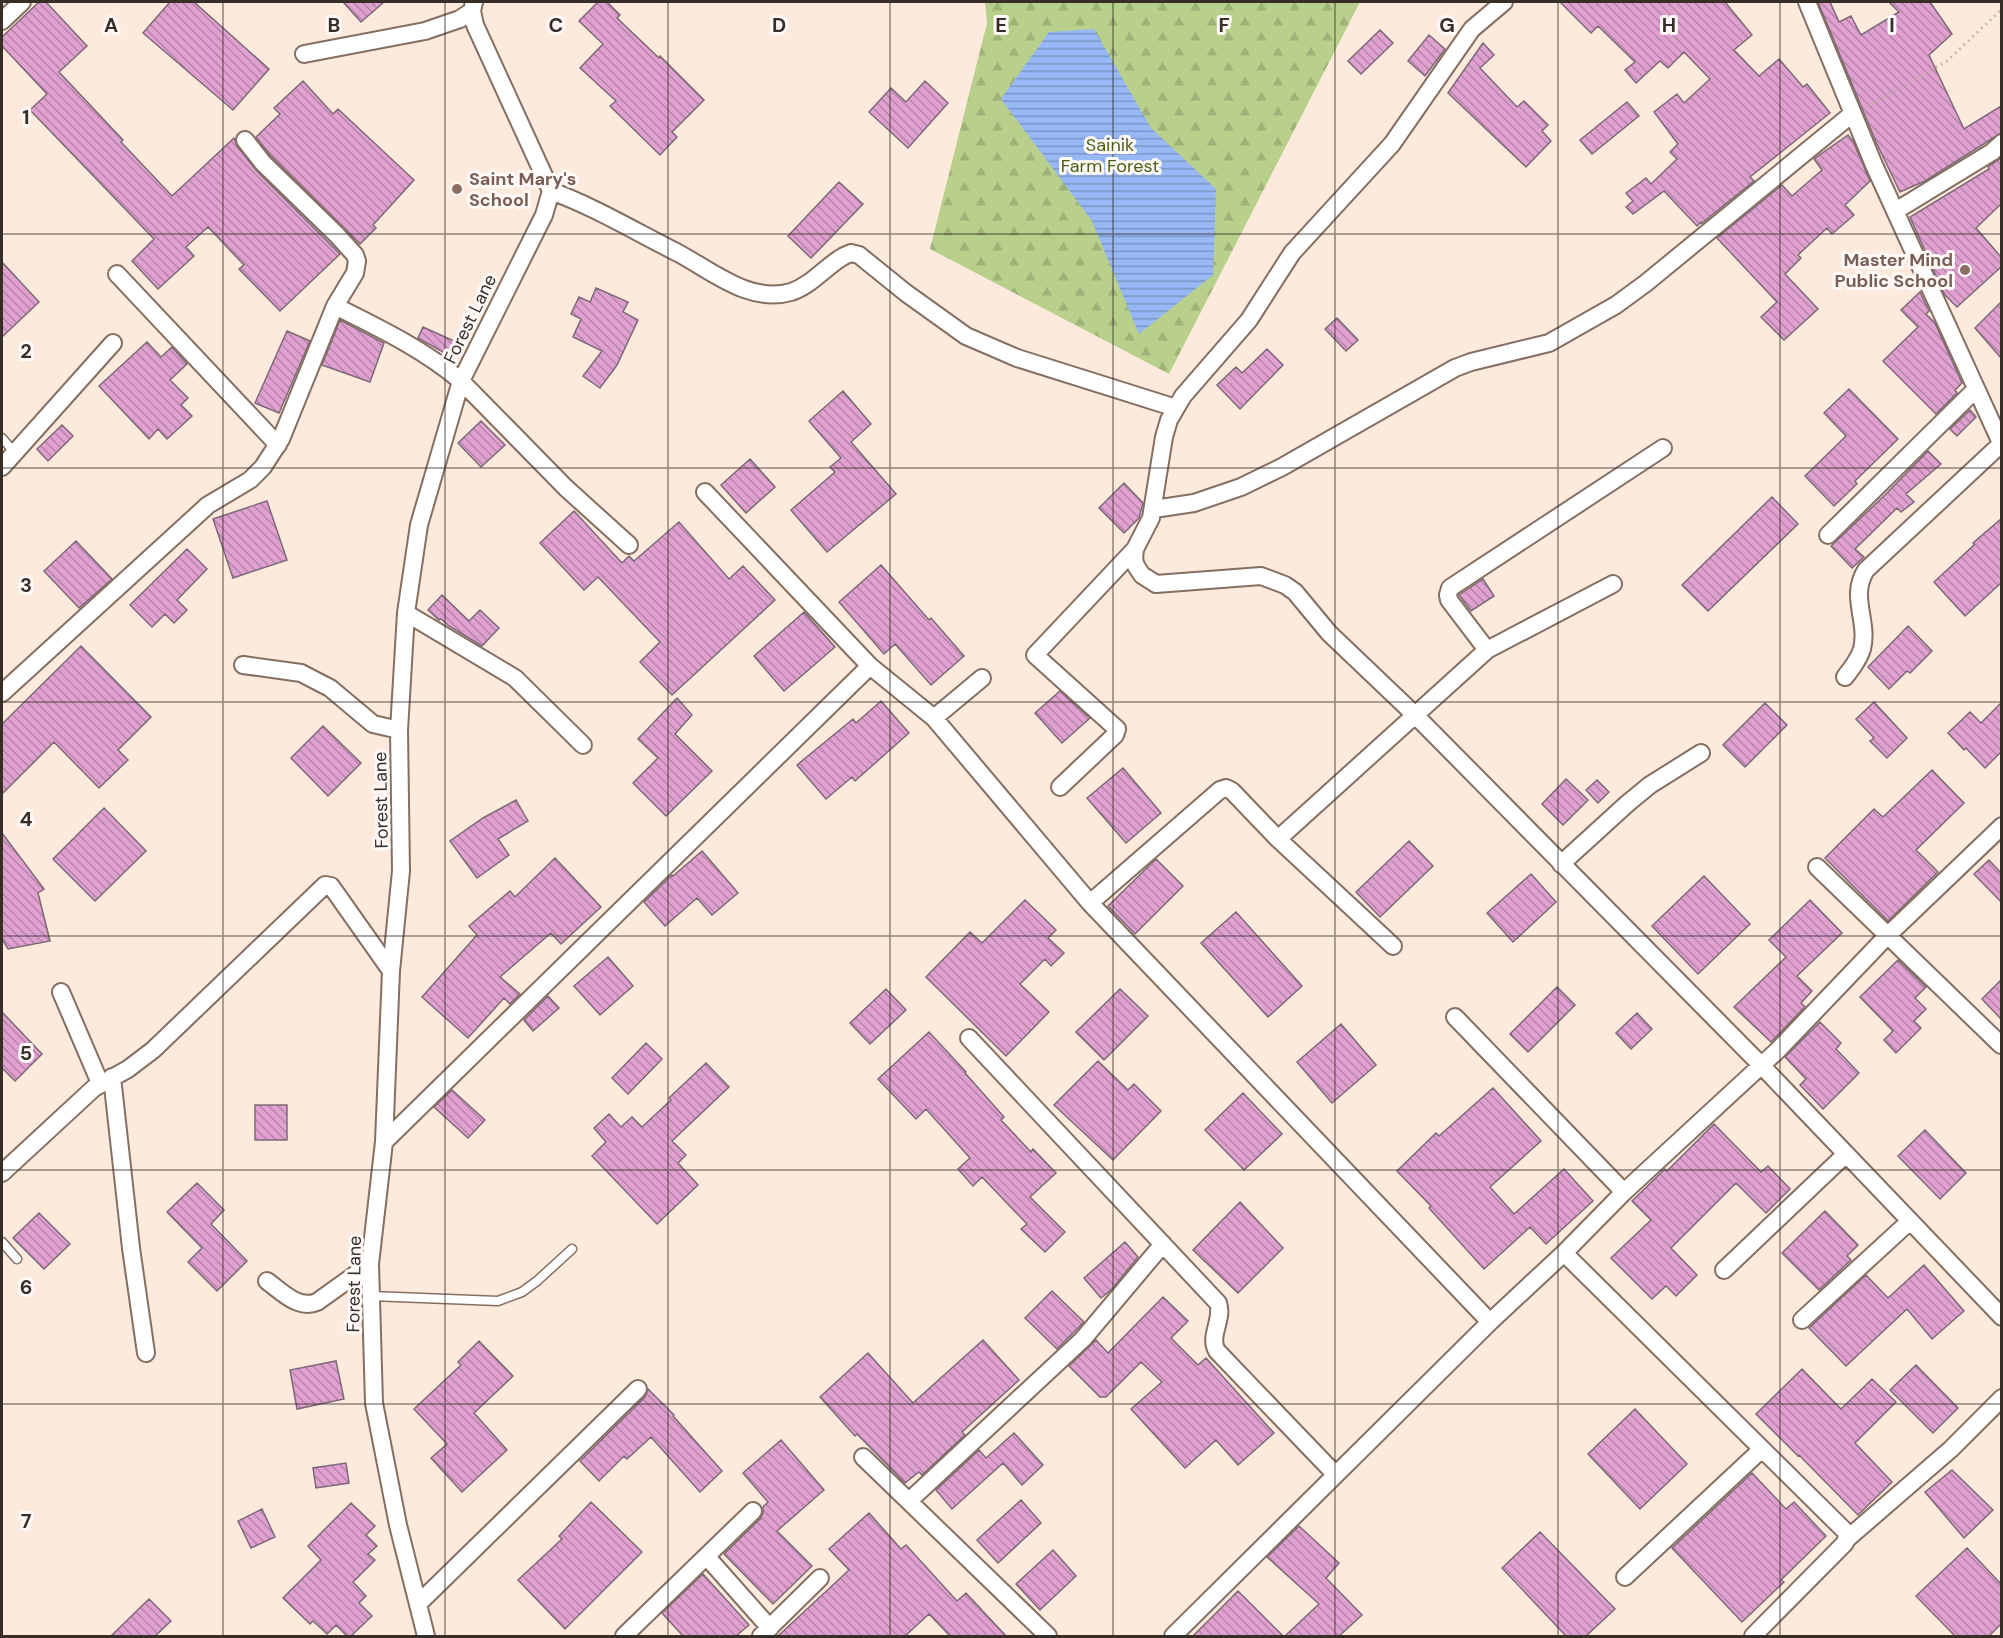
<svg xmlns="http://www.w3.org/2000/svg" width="2003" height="1638" font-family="'DM Sans',sans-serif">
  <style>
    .forest { fill: url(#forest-firs) }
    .water { fill: url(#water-rules) }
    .building { fill: url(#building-back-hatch); stroke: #7d6977; stroke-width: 1.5 }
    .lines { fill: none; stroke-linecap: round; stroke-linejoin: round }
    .lane-casing { stroke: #846f62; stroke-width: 11 }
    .street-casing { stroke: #846f62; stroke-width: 20 }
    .path { stroke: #bdada3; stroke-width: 3; stroke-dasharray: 1.5 4.5; stroke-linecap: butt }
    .lane { stroke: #fff; stroke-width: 8 }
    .street { stroke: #fff; stroke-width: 16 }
    .grid { fill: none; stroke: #372e28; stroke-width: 1.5; stroke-opacity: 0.55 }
    .education-dot { fill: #8d6e63; stroke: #fffaf7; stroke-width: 2 }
    .labels { text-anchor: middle; stroke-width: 6; stroke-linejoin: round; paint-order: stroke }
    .park-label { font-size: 18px; fill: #4b5f15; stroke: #fffaf7 }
    .education-label { font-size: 18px; font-weight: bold; fill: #785e54; stroke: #fffaf7; text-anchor: start }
    .street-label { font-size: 18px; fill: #372e28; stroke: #fffaf7 }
    .grid-label { font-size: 20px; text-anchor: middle; font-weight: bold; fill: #372e28; stroke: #fffaf7; stroke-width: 6; stroke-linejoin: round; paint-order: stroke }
  </style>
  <defs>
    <pattern id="forest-firs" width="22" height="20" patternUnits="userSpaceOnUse" patternTransform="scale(1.5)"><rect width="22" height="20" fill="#b8d08b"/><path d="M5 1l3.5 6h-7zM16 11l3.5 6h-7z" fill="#9fb378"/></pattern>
    <pattern id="water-rules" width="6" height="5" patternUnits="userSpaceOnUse" patternTransform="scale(1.5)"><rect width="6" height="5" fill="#97b7f5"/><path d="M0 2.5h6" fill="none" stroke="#7c95c6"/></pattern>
    <pattern id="building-back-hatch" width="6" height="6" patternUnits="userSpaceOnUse" patternTransform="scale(1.5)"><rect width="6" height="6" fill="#e0a1d0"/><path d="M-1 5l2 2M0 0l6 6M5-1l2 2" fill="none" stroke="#b684a9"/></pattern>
  </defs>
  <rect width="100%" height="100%" fill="#fdeadd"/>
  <path class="forest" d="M985 2H1360L1169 374 930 249 987 23Z"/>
  <path class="water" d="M1094 29 1151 128 1216 189 1213 275 1139 334 1092 221 1001 99 1049 32Z"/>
  <path class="building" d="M39 2H46L87 46 59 72 123 140 121 142 172 196 234 138 237 146 256 170 340 254 280 311 239 269 244 265 208 227 186 247 194 256 158 289 132 261 154 239 30 110 47 94 2 46V37Z
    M170 2H194L269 69 233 110 143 33Z
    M343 2H384L361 22Z
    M598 2H607L620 15 617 18 659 58 660 56 704 100 672 132 677 137 660 155 610 106 616 101 580 68 603 44 579 21Z
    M1560 2H1725L1752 35 1734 50 1759 76 1779 59 1803 87 1807 84 1830 113 1750 177 1754 181 1702 223 1701 222 1697 226 1664 191 1633 214 1626 207 1633 201 1626 193 1646 178 1651 184 1677 159 1670 152 1678 144 1654 112 1677 94 1684 103 1710 79 1684 52 1668 68 1660 61 1636 83 1625 70 1635 62 1598 26 1591 33Z
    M1818 2H1830L1839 22 1851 16 1861 35 1899 12 1889 2H1930L1952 34 1929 55 1964 129 2001 106V133L1925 181 1900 192 1876 142Z
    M1380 30 1393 43 1361 74 1348 61Z
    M1429 35 1445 49 1425 76 1408 61Z
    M1483 43 1494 55 1480 68 1517 107 1524 101 1548 125 1542 131 1551 141 1526 167 1448 93Z
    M303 81 333 114 338 109 414 180 373 225 376 228 360 244 271 156 256 137 280 114 274 108Z
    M925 81 948 103 908 148 869 112 891 88 906 102Z
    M1627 102 1639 116 1592 154 1580 140Z
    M1848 135 1853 141 1870 181 1845 205 1854 215 1832 234 1827 228 1798 255 1801 258 1785 274 1818 309 1784 340 1761 317 1777 302 1717 238 1782 185 1792 196 1822 170 1814 159Z
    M2001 158V204L1976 228 2001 257V267L1957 307 1945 295 1933 269 1936 267 1926 253 1910 217 1989 169 1988 167Z
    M839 182 863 204 811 258 788 236Z
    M2 262 39 302 2 337Z
    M596 288 628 302 623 312 638 320 617 365 600 388 583 376 602 351 573 337 581 319 571 314 579 297 590 302Z
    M1920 292 1929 311 1926 314 1935 323 1962 383 1955 390 1957 393 1936 414 1883 361 1918 327 1901 310Z
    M2001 302V358L1975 328Z
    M1337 318 1358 340 1346 351 1325 329Z
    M340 320 384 343 370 382 322 365Z
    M423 327 456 342 450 356 418 338Z
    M287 331 310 341 279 413 255 403Z
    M147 342 161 357 172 347 187 364 170 380 188 398 181 405 192 416 167 439 158 429 149 439 99 386Z
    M1267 349 1283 365 1240 409 1217 385 1236 367 1242 373Z
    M1849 389 1898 439 1855 481 1857 484 1834 506 1805 476 1846 436 1824 413Z
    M843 391 871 424 851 442 896 494 827 552 791 510 835 472 830 467 841 458 809 421Z
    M1970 410 1976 417 1957 436 1950 429Z
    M481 421 505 445 481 467 458 443Z
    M62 425 73 436 48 461 37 449Z
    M1928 451 1941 464 1906 494 1914 502 1901 512 1897 508 1855 549 1864 557 1852 568 1831 546 1885 495Z
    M750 459 775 487 746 513 721 485Z
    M1124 483 1143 503 1139 518 1124 533 1099 508Z
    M1772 497 1798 524 1708 611 1682 585Z
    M267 501 287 560 233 578 213 519Z
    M574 511 622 563 629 556 634 561 679 522 729 579 743 566 775 600 672 695 640 662 660 642 598 577 584 590 540 543Z
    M2001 519V583L1965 616 1934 582 1974 545 1973 543Z
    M76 541 112 579 79 608 44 571Z
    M187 549 207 569 177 600 187 610 174 623 165 614 152 627 130 605Z
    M881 565 929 620 931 618 964 656 931 685 895 644 884 654 839 602Z
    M1483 579 1494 596 1471 611 1459 595Z
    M442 595 469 621 480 610 499 628 482 646 449 626 441 619 439 620 428 610Z
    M804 612 835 647 784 691 754 656Z
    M1908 626 1932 651 1910 673 1907 671 1889 689 1868 667Z
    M81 646 151 717 118 750 128 760 99 788 54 742 2 794V724Z
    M1060 691 1090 718 1062 743 1035 713Z
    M677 698 692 715 675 734 712 771 666 816 633 783 658 758 638 739Z
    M881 701 909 733 855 781 852 777 826 799 797 765 853 719 856 723Z
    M1874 702 1907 738 1887 758 1870 741 1874 738 1856 719Z
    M1765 703 1787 725 1745 767 1723 745Z
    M2001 703V752L1985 768 1966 748 1964 750 1948 733 1970 712 1981 723Z
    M323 726 361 763 328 796 291 758Z
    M1123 768 1161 813 1126 843 1087 798Z
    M1932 770 1964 803 1916 850 1938 872 1888 921 1825 858 1874 809 1883 817Z
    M1566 779 1588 800 1563 825 1542 804Z
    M1597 780 1609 792 1598 803 1586 790Z
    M516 800 528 821 498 839 509 855 477 878 450 841 483 818Z
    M104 808 146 851 95 901 53 859Z
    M2 833 44 889 38 893 50 941 8 949 2 939Z
    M1409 841 1433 866 1380 917 1356 892Z
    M702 851 738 893 712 915 697 898 665 926 644 902 672 875 673 876Z
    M555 858 601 907 561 944 551 933 500 977 520 994 510 1004 504 998 468 1038 422 997 477 935 469 926 510 891 515 897Z
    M1156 859 1183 886 1135 934 1108 906Z
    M1989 860 2001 873V902L1974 874Z
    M1531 874 1556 902 1513 942 1487 913Z
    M1704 876 1750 924 1698 974 1652 926Z
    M1025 900 1056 930 1048 938 1064 953 1051 966 1045 959 1020 984 1049 1012 1006 1056 926 977 970 932 982 943Z
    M1810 900 1842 933 1797 976 1812 991 1801 1003 1805 1007 1771 1042 1734 1007 1786 957 1769 940Z
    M1236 912 1302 986 1268 1017 1201 943Z
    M608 957 633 986 600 1015 574 986Z
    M1898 960 1926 987 1915 998 1926 1009 1914 1021 1921 1028 1896 1053 1884 1040 1893 1031 1860 997Z
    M2001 980V1019L1982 999Z
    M1557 987 1575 1005 1528 1052 1510 1034Z
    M886 989 906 1010 870 1044 850 1023Z
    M1120 989 1148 1016 1104 1060 1076 1032Z
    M548 996 559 1008 533 1031 524 1020Z
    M2 1012 42 1054 15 1081 2 1068Z
    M1637 1013 1652 1029 1631 1049 1616 1033Z
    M1820 1022 1841 1043 1836 1049 1859 1073 1823 1109 1800 1085 1806 1079 1785 1057Z
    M1341 1024 1376 1065 1332 1103 1297 1062Z
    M929 1032 966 1072 965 1073 1004 1117 1001 1120 1031 1152 1033 1149 1056 1173 1030 1197 1065 1232 1045 1252 1021 1229 1027 1224 982 1177 973 1186 958 1169 970 1158 926 1109 916 1119 878 1079Z
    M646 1043 662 1059 628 1094 612 1078Z
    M1098 1061 1128 1090 1134 1084 1161 1111 1113 1160 1054 1105Z
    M706 1063 729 1087 672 1141 686 1155 678 1163 698 1185 657 1224 592 1156 606 1142 594 1128 609 1114 621 1127 632 1117 642 1127 671 1100 669 1098Z
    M1493 1088 1541 1141 1490 1187 1514 1214 1564 1169 1593 1201 1546 1244 1530 1227 1484 1269 1429 1208 1431 1206 1397 1171 1436 1133 1439 1136Z
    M452 1090 485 1120 468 1138 434 1107Z
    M1243 1093 1282 1134 1244 1170 1205 1130Z
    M255 1105H287V1140H255Z
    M1714 1124 1761 1172 1768 1166 1790 1189 1766 1213 1736 1183 1671 1248 1697 1275 1676 1296 1666 1286 1652 1299 1611 1258 1651 1220 1632 1201 1665 1169 1667 1171Z
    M1925 1130 1966 1173 1940 1199 1898 1156Z
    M197 1183 224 1210 211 1224 247 1261 217 1291 188 1262 202 1248 167 1212Z
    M1240 1202 1283 1248 1238 1293 1193 1250Z
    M1825 1211 1858 1245 1847 1256 1851 1260 1819 1290 1782 1253Z
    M39 1213 70 1244 44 1269 13 1238Z
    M1125 1242 1138 1257 1112 1289 1101 1298 1084 1278Z
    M1924 1265 1964 1311 1932 1339 1907 1309 1846 1366 1809 1328 1866 1275 1888 1298Z
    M1052 1291 1084 1322 1057 1349 1025 1318Z
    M1163 1297 1188 1321 1171 1338 1198 1365 1206 1358 1274 1433 1238 1465 1216 1440 1185 1468 1131 1409 1162 1382 1141 1362 1106 1397H1100L1069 1366 1096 1340 1108 1353Z
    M983 1340 1019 1380 962 1432 965 1435 922 1475 919 1472 905 1483 857 1434 855 1436 820 1397 868 1353 913 1403Z
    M479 1341 513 1376 474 1413 507 1450 462 1492 431 1458 447 1444 414 1409 461 1365 458 1362Z
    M336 1361 344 1399 297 1409 290 1370Z
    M1916 1365 1958 1408 1933 1433 1890 1390Z
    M1802 1369 1841 1409 1872 1379 1896 1402 1855 1443 1892 1482 1858 1515 1799 1455 1798 1456 1756 1414Z
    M648 1389 674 1415 673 1416 722 1471 700 1492 651 1437 627 1459 624 1456 599 1481 580 1461 645 1397Z
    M1635 1409 1687 1464 1640 1509 1588 1454Z
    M1014 1433 1043 1465 1022 1485 1003 1463 952 1509 936 1490 979 1450 986 1458Z
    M781 1440 824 1490 777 1531 812 1566 773 1604 724 1554 760 1519 763 1513V1507L768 1502 743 1473Z
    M346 1463 349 1483 316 1488 313 1468Z
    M1952 1470 1993 1510 1964 1538 1925 1492Z
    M1752 1473 1786 1509 1794 1502 1826 1536 1781 1580 1784 1582 1742 1622 1672 1548Z
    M1021 1500 1041 1523 998 1563 977 1540Z
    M591 1502 642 1552 565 1629 518 1580 562 1539 559 1536Z
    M351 1503 375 1526 366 1535 377 1546 368 1554 375 1560 353 1582 366 1596 359 1603 372 1616 351 1636H347L336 1625 327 1634 313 1621 310 1624 283 1598 321 1560 308 1546Z
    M262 1509 275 1537 251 1548 238 1521Z
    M869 1513 901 1549 906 1545 957 1601 966 1593 1006 1636H950L929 1614 905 1636H778L849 1570 829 1549Z
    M1299 1526 1339 1563 1326 1578 1362 1615 1339 1636H1285L1319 1604 1267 1557Z
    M1540 1532 1615 1609 1586 1636H1566L1502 1568Z
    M1967 1548 2001 1584V1624L1989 1636H1955L1916 1596Z
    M1053 1550 1076 1576 1040 1610 1016 1584Z
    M703 1574 749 1625 736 1636H683L662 1613Z
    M1238 1591 1283 1636H1193Z
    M149 1599 171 1621 155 1636H111Z"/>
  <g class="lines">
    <g class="lane-casing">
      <path id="lane" d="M2 438 15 453
        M2 1242 17 1259
        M371 1296 498 1301 522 1292 537 1281 572 1249"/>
    </g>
    <g class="street-casing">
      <path id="street" d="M1504 2 1472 29 1392 144 1292 253 1249 320 1183 396 1169 420 1164 437 1151 518 1135 549 1134 559 1136 566 1142 575 1156 584 1261 576 1285 585 1295 592 1329 633 1415 715 1761 1065 2002 1317
        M1807 2 1874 165 2002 445
        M2 21 22 2
        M304 54 425 31 460 19 472 11
        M551 191C595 207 636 232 678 253 712 271 750 304 791 292 812 285 826 266 844 256L851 253 859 255 906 293 966 336 1017 358 1176 408
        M1902 207 1992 152 2002 143
        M117 274 278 445
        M335 306C379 328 423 349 461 381L566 488 629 545
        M2 467 113 343
        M705 492 870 666 934 718 982 678
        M1154 509 1194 503 1241 487 1282 467 1455 368 1471 362 1549 343 1616 305 1646 283 1852 114
        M1828 535 1976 389
        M406 613 515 678 583 745
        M1487 650 1449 600 1448 595 1450 588 1663 448
        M243 665 301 673 330 688 373 724 399 730
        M1845 677C1852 668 1859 659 1862 649 1869 620 1849 597 1866 570L2001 444
        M2 693 208 505 250 480 263 467 281 439 335 306 355 273 357 261 355 255 337 235 263 163 245 140
        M934 718 1090 903 1490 1322
        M1060 787 1115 735 1117 729 1035 655 1135 549
        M1278 839 1487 650 1613 584
        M1561 864 1628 803 1650 785 1701 753
        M1817 867 2001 1045
        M1090 903 1220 790 1226 788 1232 791 1278 839 1393 946
        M61 992 100 1083
        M1455 1017 1624 1192
        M969 1038 1218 1303C1224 1319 1208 1336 1217 1351L1335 1474
        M112 1077 131 1248 146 1353
        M384 1142 870 666
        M2 1173 94 1088 128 1069 153 1050 325 885 331 886 391 971
        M1564 1253 1845 1531 1847 1536 1845 1543 1753 1636
        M1724 1270 1846 1154
        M267 1281C281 1291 298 1310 317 1302L370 1264
        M1802 1320 1910 1221
        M863 1457 1048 1636
        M909 1501 1083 1339 1163 1244
        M1847 1539 1951 1449 2002 1398
        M707 1557 770 1628
        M1625 1577 1762 1449
        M419 1603 638 1389
        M426 1636 398 1525 374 1403 370 1264 384 1142 391 971 401 871 399 730 406 613 419 525 461 381 544 215 551 191 475 25 472 11 474 2
        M624 1636 753 1511
        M761 1636 820 1578
        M1173 1636 1490 1322 1564 1253 1624 1192 1777 1051 1887 936 2002 826"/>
    </g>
    <path class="path" d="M1868 106 1947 61 2002 9"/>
    <use href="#lane" class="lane"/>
    <use href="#street" class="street"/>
  </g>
  <path class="grid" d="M223 2V1636M445 2V1636M668 2V1636M890 2V1636M1113 2V1636M1335 2V1636M1558 2V1636M1780 2V1636M2 234H2002M2 468H2002M2 702H2002M2 936H2002M2 1170H2002M2 1404H2002"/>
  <g class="education-dot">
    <circle cx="457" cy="189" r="6"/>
    <circle cx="1965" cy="270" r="6"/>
  </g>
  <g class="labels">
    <g class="park-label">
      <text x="1110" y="151">Sainik<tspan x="1110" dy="21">Farm Forest</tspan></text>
    </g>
    <g class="education-label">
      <text x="469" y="185">Saint Mary's<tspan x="469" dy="21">School</tspan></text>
      <text x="1953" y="266" text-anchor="end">Master Mind<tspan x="1953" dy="21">Public School</tspan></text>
    </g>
    <g class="street-label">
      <text transform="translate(470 319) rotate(-64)" y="6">Forest Lane</text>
      <text transform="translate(381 800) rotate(-91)" y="6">Forest Lane</text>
      <text transform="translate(354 1284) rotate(-89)" y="6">Forest Lane</text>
    </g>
  </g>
  <g class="grid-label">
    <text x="111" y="32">A</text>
    <text x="334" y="32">B</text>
    <text x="556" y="32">C</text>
    <text x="779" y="32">D</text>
    <text x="1001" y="32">E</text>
    <text x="1224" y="32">F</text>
    <text x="1447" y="32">G</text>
    <text x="1669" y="32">H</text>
    <text x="1892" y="32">I</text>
    <text x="26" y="124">1</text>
    <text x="26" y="358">2</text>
    <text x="26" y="592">3</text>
    <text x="26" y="826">4</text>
    <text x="26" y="1060">5</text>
    <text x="26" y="1294">6</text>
    <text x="26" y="1528">7</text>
  </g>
  <rect width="2003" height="1638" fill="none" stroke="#372e28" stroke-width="6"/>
</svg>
